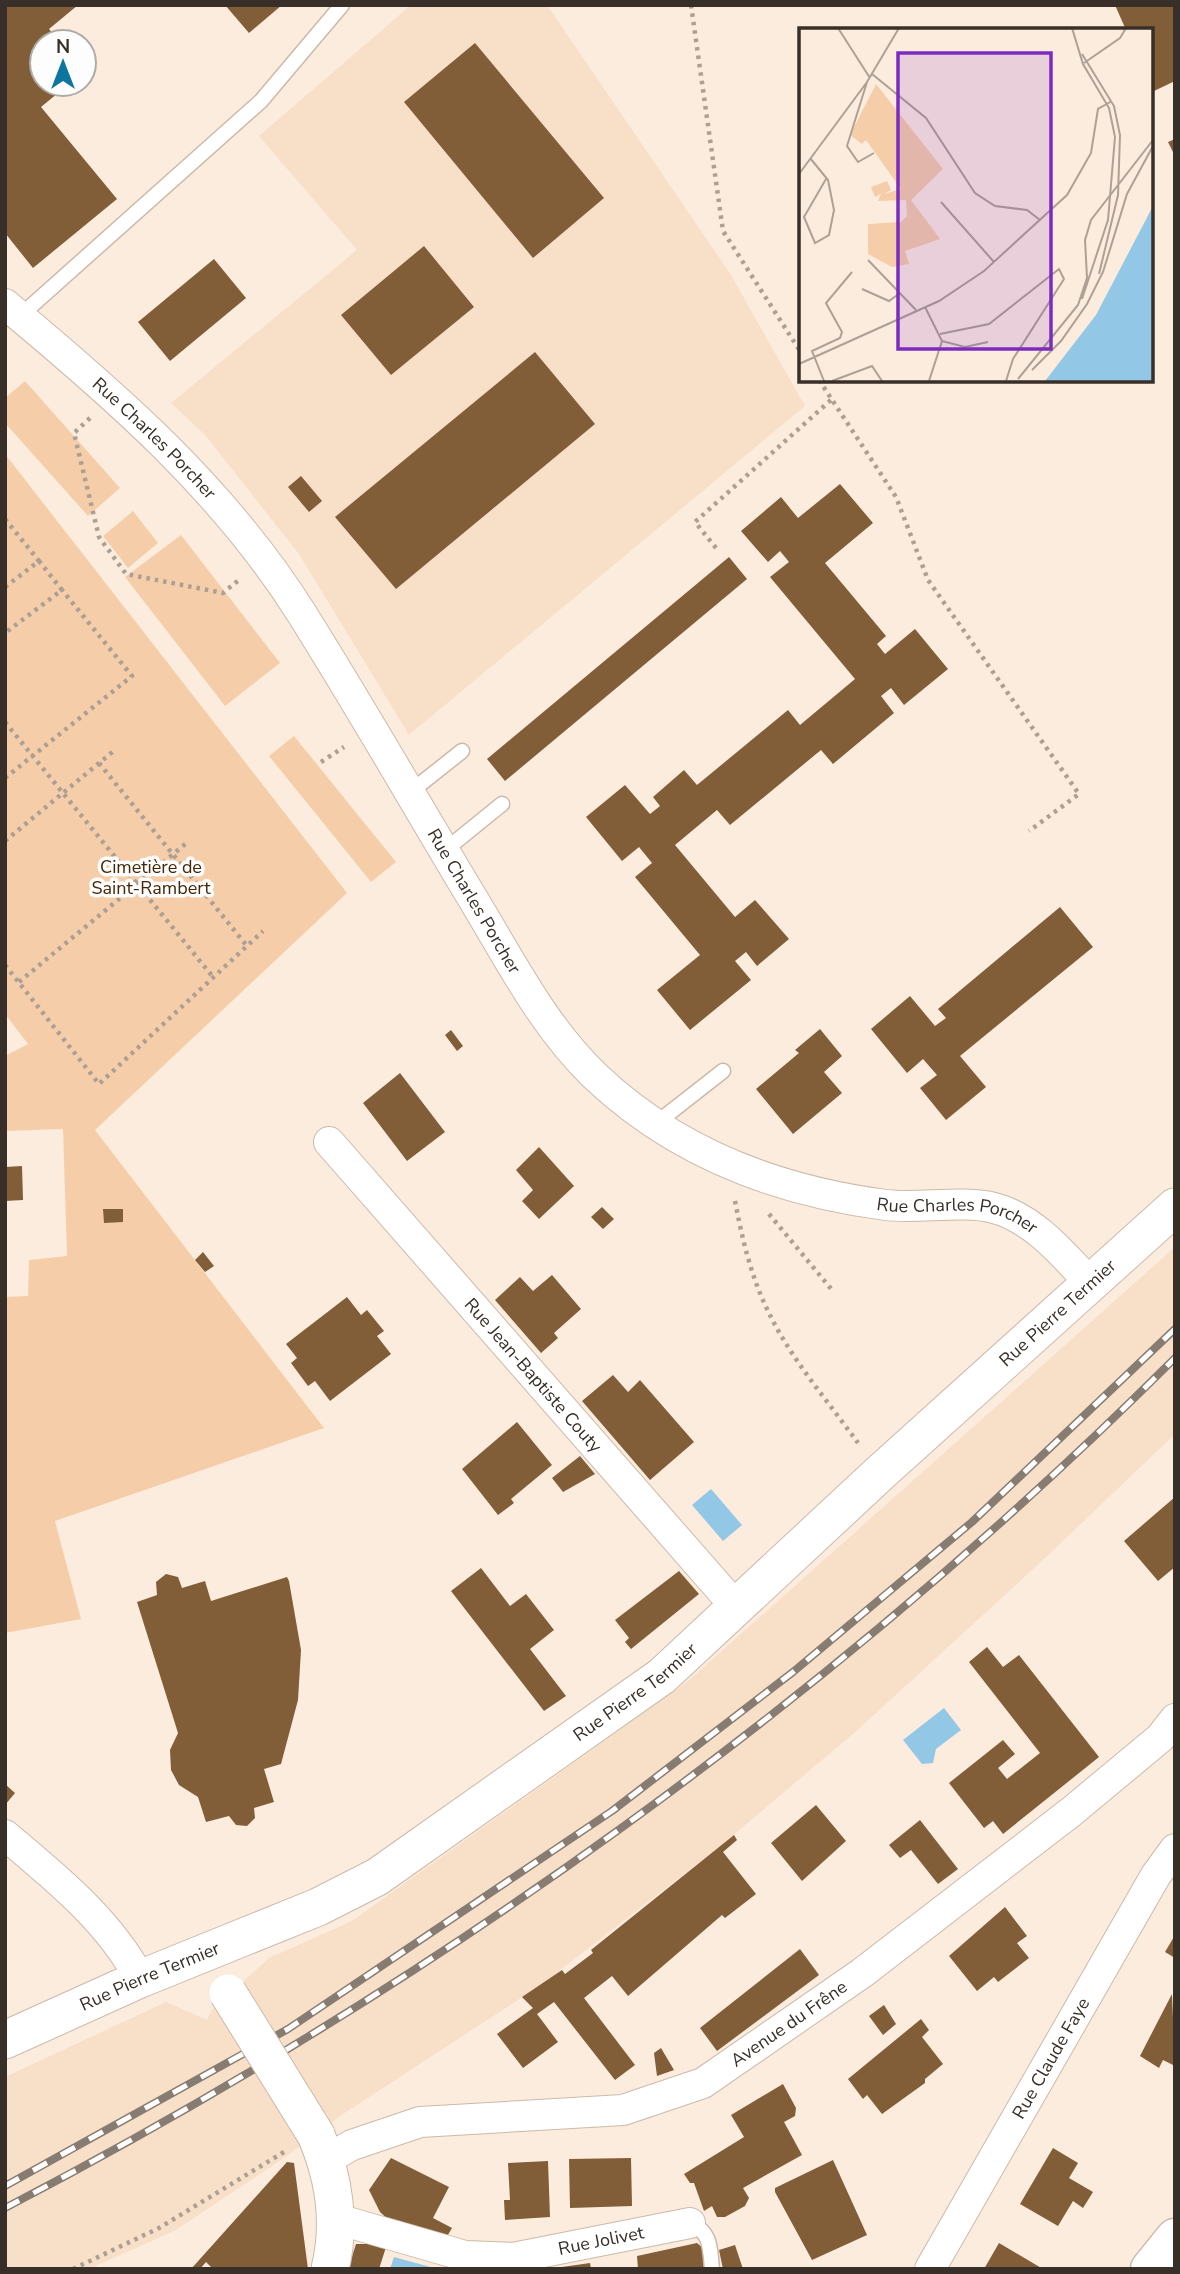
<svg xmlns="http://www.w3.org/2000/svg" width="1180" height="2274" font-family="'Nunito Sans',sans-serif">
  <style>
    .built { fill: #f8dfc7 }
    .green { fill: #f5cea9 }
    .water { fill: #93c7e6 }
    .building { fill: #815d38 }
    .lines { fill: none; stroke-linecap: round; stroke-linejoin: round }
    .service-casing { stroke: #ccbaa8; stroke-width: 17 }
    .minor-casing { stroke: #ccbaa8; stroke-width: 32 }
    .tertiary-casing { stroke: #ccbaa8; stroke-width: 39 }
    .primary-casing { stroke: #ccbaa8; stroke-width: 41 }
    .path { stroke: #ac9f94; stroke-width: 4.5; stroke-dasharray: 3.5 5; stroke-linecap: butt }
    .service { stroke: #fff; stroke-width: 14 }
    .minor { stroke: #fff; stroke-width: 30 }
    .tertiary { stroke: #fff; stroke-width: 37 }
    .primary { stroke: #fff; stroke-width: 38 }
    .rail-casing { stroke: #877c72; stroke-width: 8 }
    .rail { stroke: #fdfdfd; stroke-width: 5; stroke-dasharray: 16; stroke-linecap: butt }
    .tertiary-bridge-casing { stroke: #ccbaa8; stroke-width: 39; stroke-linecap: butt }
    .tertiary-bridge { stroke: #fff; stroke-width: 37 }
    .labels { text-anchor: middle; stroke-width: 7; stroke-linejoin: round; paint-order: stroke }
    .street-label { font-size: 18px; fill: #372f28; stroke: #fdfdfd }
    .park-label { font-size: 18px; fill: #432808; stroke: #fdfdfd }
    .inset-road { fill: none; stroke: #ada095; stroke-width: 2 }
    .view { fill: #7b2cbf; fill-opacity: 0.15; stroke: #7b2cbf; stroke-width: 3.5 }
    .inset-edge { fill: none; stroke: #372f28; stroke-width: 3.5 }
  </style>
  <rect width="100%" height="100%" fill="#fcecde"/>
  <path class="built" d="M411 5H547L731 275 805 406 409 735 299 554 205 435 171 403 357 250 259 136Z
    M1175 1247V1434L1043 1560 853 1734 720 1846 541 1985 340 2116 281 2160 176 2230 89 2269H5V2077L166 2002 207 2020 211 2011 269 1958 352 1921 687 1682Z"/>
  <path class="green" d="M25 381 120 488 88 516 5 423V398Z
    M5 454 347 893 95 1130 324 1428 55 1521 81 1619 5 1633V1297L28 1296 29 1260 67 1256 63 1129 5 1131V1056L28 1044 5 1014Z
    M133 511 158 543 128 568 103 536Z
    M181 535 280 663 225 706 125 577Z
    M294 736 396 862 371 882 269 756Z"/>
  <path class="water" d="M711 1489 742 1525 723 1541 692 1505Z
    M944 1708 961 1730 936 1749 933 1763 922 1764 903 1740Z
    M394 2257 438 2269H390Z"/>
  <path class="building" d="M5 5H78L49 29 60 42H42V84H69L41 107 117 199 33 268 5 233Z
    M225 5H282L249 33Z
    M1115 5H1175V81L1154 91 1150 83V30H1126Z
    M475 43 604 198 533 258 404 102Z
    M1175 139V156L1168 142Z
    M424 246 474 307 391 375 341 315Z
    M214 259 246 298 170 361 138 322Z
    M535 352 595 424 396 589 335 517Z
    M301 476 322 501 309 512 288 487Z
    M840 484 873 523 825 563 886 636 877 644 885 654 915 629 948 669 904 705 891 688 881 696 894 713 833 764 821 750 730 825 717 810 675 845 735 917 755 900 789 939 757 966 746 952 735 961 751 980 690 1030 657 990 700 955 635 877 652 863 639 847 622 861 586 817 625 785 650 814 660 806 653 797 684 770 697 785 788 710 800 725 855 679 770 577 789 562 780 551 768 562 741 531 781 497 798 518Z
    M729 557 747 579 505 781 487 759Z
    M1060 907 1093 947 960 1056 986 1087 946 1120 920 1088 937 1075 923 1059 907 1073 871 1029 910 996 935 1026 946 1018 938 1009Z
    M820 1029 842 1056 824 1072 842 1093 793 1134 756 1089 799 1053 795 1050Z
    M451 1030 463 1046 457 1051 445 1035Z
    M400 1073 445 1132 407 1161 363 1103Z
    M539 1147 574 1186 539 1219 522 1201 533 1190 516 1170Z
    M22 1166 23 1200 5 1201V1167Z
    M602 1207 614 1219 603 1229 591 1217Z
    M103 1209H123V1222L104 1223Z
    M203 1252 214 1266 205 1272 195 1260Z
    M552 1275 581 1309 554 1333 558 1338 541 1353 495 1300 520 1277 533 1291Z
    M347 1297 361 1315 367 1310 384 1331 377 1336 391 1354 330 1401 315 1381 308 1386 291 1363 297 1358 286 1344Z
    M613 1375 628 1392 640 1380 694 1442 650 1480 582 1401Z
    M517 1422 552 1465 511 1499 514 1503 498 1515 462 1469Z
    M580 1456 595 1474 563 1492 552 1478Z
    M1175 1497V1567L1158 1581 1124 1541Z
    M481 1568 510 1606 526 1594 554 1630 530 1649 566 1696 544 1711 451 1591Z
    M679 1571 699 1594 631 1649 625 1642 629 1638 615 1620Z
    M166 1574 178 1577 182 1588 205 1581 211 1601 287 1577 289 1581 301 1650 298 1700 281 1764 264 1769 274 1802 254 1808 255 1818 247 1826 236 1825 229 1816 206 1822 198 1797 179 1785 171 1770 170 1750 178 1733 137 1602 157 1595 156 1582Z
    M987 1647 1003 1667 1019 1655 1099 1757 1003 1834 993 1821 984 1828 949 1783 1003 1740 1015 1754 998 1768 1007 1779 1040 1753 969 1662Z
    M5 1784 15 1793 5 1805Z
    M816 1805 846 1841 802 1881 771 1843Z
    M920 1820 958 1869 938 1884 911 1850 900 1858 889 1845Z
    M734 1835 737 1840 723 1852 756 1894 725 1918 722 1915 628 1996 612 1976 584 1998 635 2065 615 2080 554 2002 537 2014 558 2042 523 2068 497 2034 533 2008 522 1997 562 1970 565 1974 593 1953 591 1950Z
    M1005 1907 1027 1936 1017 1943 1029 1958 998 1982 994 1977 977 1991 949 1956Z
    M1175 1935V1958L1165 1952Z
    M800 1949 819 1975 717 2051 700 2028Z
    M1172 1994 1175 2066 1163 2060 1159 2068 1140 2056Z
    M884 2005 896 2024 883 2035 869 2016Z
    M921 2019 929 2030 922 2037 943 2064 925 2079V2083L882 2114 867 2095 863 2099 848 2079Z
    M661 2048 674 2070 657 2076 654 2053Z
    M783 2084 796 2108 795 2116 784 2122 802 2155 743 2188 749 2198 745 2206 725 2217H717L712 2206 704 2211 694 2183H690L684 2174 744 2137 731 2115Z
    M1053 2148 1078 2163 1069 2178 1093 2192 1083 2208 1073 2201 1058 2226 1020 2204Z
    M391 2158 449 2187 433 2218 452 2228 445 2240 392 2223 380 2212 369 2190Z
    M631 2158 632 2206 570 2208 569 2159Z
    M833 2160 867 2235 812 2260 775 2192V2188Z
    M548 2161 550 2217 505 2220 504 2200H510L508 2163Z
    M287 2162 294 2163 308 2269H213L206 2262 200 2269H191Z
    M697 2243 704 2249V2269H638L637 2256Z
    M999 2243 1043 2269H984Z
    M356 2244H387L379 2269H348Z
    M735 2245 743 2269H723L719 2250Z
    M590 2263 591 2269H563L562 2267Z"/>
  <g class="lines">
    <g class="service-casing">
      <path id="service" d="M20 316 261 101 342 5
        M409 793 462 751
        M444 851 502 804
        M654 1125 723 1071
        M690 2223C711 2232 710 2247 712 2269"/>
    </g>
    <g class="minor-casing">
      <g id="minor">
        <path id="s1" d="M5 304C117 397 224 490 302 614 361 708 416 804 473 899 510 960 543 1026 595 1076 675 1152 778 1191 886 1205 918 1209 964 1200 994 1208 1033 1218 1063 1254 1090 1283"/>
        <path id="s2" d="M329 1142 737 1608"/>
        <path d="M5 1835C55 1877 110 1921 140 1979"/>
        <path id="s3" d="M326 2160 352 2145 420 2122 623 2110 703 2083 862 1973 1071 1812 1160 1738 1175 1719"/>
        <path id="s4" d="M337 2219 465 2256 513 2258 690 2223"/>
        <path id="s5" d="M930 2269 1156 1875 1175 1849"/>
      </g>
    </g>
    <g class="tertiary-casing">
      <g id="tertiary">
        <path id="s6" d="M5 2040 140 1979 318 1907 377 1877 662 1676 880 1473 1175 1207"/>
        <path d="M316 2135C334 2177 341 2224 330 2269"/>
      </g>
    </g>
    <g class="primary-casing">
      <path id="primary" d="M1150 2269 1175 2238"/>
    </g>
    <path class="path" d="M691 5 723 231 800 351
      M819 380 896 497 928 580 1079 794 1029 831
      M90 418 74 433 99 537 126 574 223 593 240 579
      M5 519 39 561
      M716 548 695 522 832 399
      M5 587 39 561 62 590 5 633
      M5 722 213 977
      M321 762 344 747
      M99 763 247 946
      M5 778 132 676 62 590
      M5 841 116 749
      M5 965 99 1084 263 931
      M19 982 189 841
      M735 1201C742 1238 751 1276 767 1309 790 1358 827 1400 858 1443
      M769 1214 832 1290
      M73 2269 159 2228 284 2152"/>
    <use href="#service" class="service"/>
    <use href="#minor" class="minor"/>
    <use href="#tertiary" class="tertiary"/>
    <use href="#primary" class="primary"/>
    <g class="rail-casing">
      <path id="rail" d="M5 2186 288 2029 612 1811 793 1672 972 1522 1175 1329
        M5 2208C433 1985 833 1699 1175 1358"/>
    </g>
    <use href="#rail" class="rail"/>
    <g class="tertiary-bridge-casing">
      <path id="tertiary-bridge" d="M228 1993 316 2135"/>
    </g>
    <use href="#tertiary-bridge" class="tertiary-bridge"/>
  </g>
  <g class="labels">
    <g class="street-label">
      <text dy="6" stroke="none"><textPath href="#s1" startOffset="201">Rue Charles Porcher</textPath></text>
      <text dy="6" stroke="none"><textPath href="#s1" startOffset="766">Rue Charles Porcher</textPath></text>
      <text dy="6" stroke="none"><textPath href="#s1" startOffset="1376">Rue Charles Porcher</textPath></text>
      <text dy="6" stroke="none"><textPath href="#s6" startOffset="1292">Rue Pierre Termier</textPath></text>
      <text dy="6" stroke="none"><textPath href="#s2" startOffset="310">Rue Jean-Baptiste Couty</textPath></text>
      <text dy="6" stroke="none"><textPath href="#s6" startOffset="724">Rue Pierre Termier</textPath></text>
      <text dy="6" stroke="none"><textPath href="#s6" startOffset="158">Rue Pierre Termier</textPath></text>
      <text dy="6" stroke="none"><textPath href="#s3" startOffset="494">Avenue du Frêne</textPath></text>
      <text dy="6" stroke="none"><textPath href="#s5" startOffset="243">Rue Claude Faye</textPath></text>
      <text dy="6" stroke="none"><textPath href="#s4" startOffset="271">Rue Jolivet</textPath></text>
    </g>
    <g class="park-label">
      <text x="151" y="873">Cimetière de<tspan x="151" dy="21">Saint-Rambert</tspan></text>
    </g>
  </g>
  <g transform="translate(799 28)">
    <rect width="354" height="354" fill="#fcecde"/>
    <path d="M77 56 144 141 112 172 141 211 106 223 110 236 93 239 69 226V196L102 194 108 188 107 172 79 173 82 166 76 169 72 159 88 153 92 162 85 166 102 161 67 112 63 116 51 107Z" fill="#f5cea9"/>
    <path d="M353 180V353H246L297 287Z" fill="#93c7e6"/>
    <path class="inset-road" d="M39 0 71 50M273 0 284 36 310 80 316 109 309 192 283 271M283 26 315 78 321 107 319 167 300 246M285 35 321 10 327 0M73 46 127 90 176 165 196 178 228 182 241 192M68 54 48 118 59 134 75 125M11 130 29 152 35 182 30 207 16 215 5 189 27 151M0 146 68 54 100 0M142 174 195 234M69 232 117 282M63 261 90 273 101 265M126 279 143 313 130 353M141 306 190 296 260 241 265 251 214 331 207 353M143 313 166 319 189 314M0 336 140 273 185 243 268 167 292 125 299 81 313 73M233 342 262 313 288 276 304 244 328 166 354 118M219 351 279 277 288 250 286 212 292 192 354 112M25 353 13 323 41 310 43 304 27 275 53 244M33 353 73 338 83 353"/>
    <path class="view" d="M99 25H252V321H99Z"/>
    <rect width="354" height="354" class="inset-edge"/>
  </g>
  <rect width="1180" height="2274" fill="none" stroke="#372f28" stroke-width="14"/>
  <g transform="translate(63 63)"><circle r="33" fill="#fdfdfd" stroke="#aeaba8" stroke-width="2"/>
  <path d="M0-5L12 26L0 18L-12 26Z" fill="#0e75a1"/>
  <text y="-10" font-size="19" font-weight="bold" text-anchor="middle" fill="#372f28">N</text>
  </g>
</svg>
